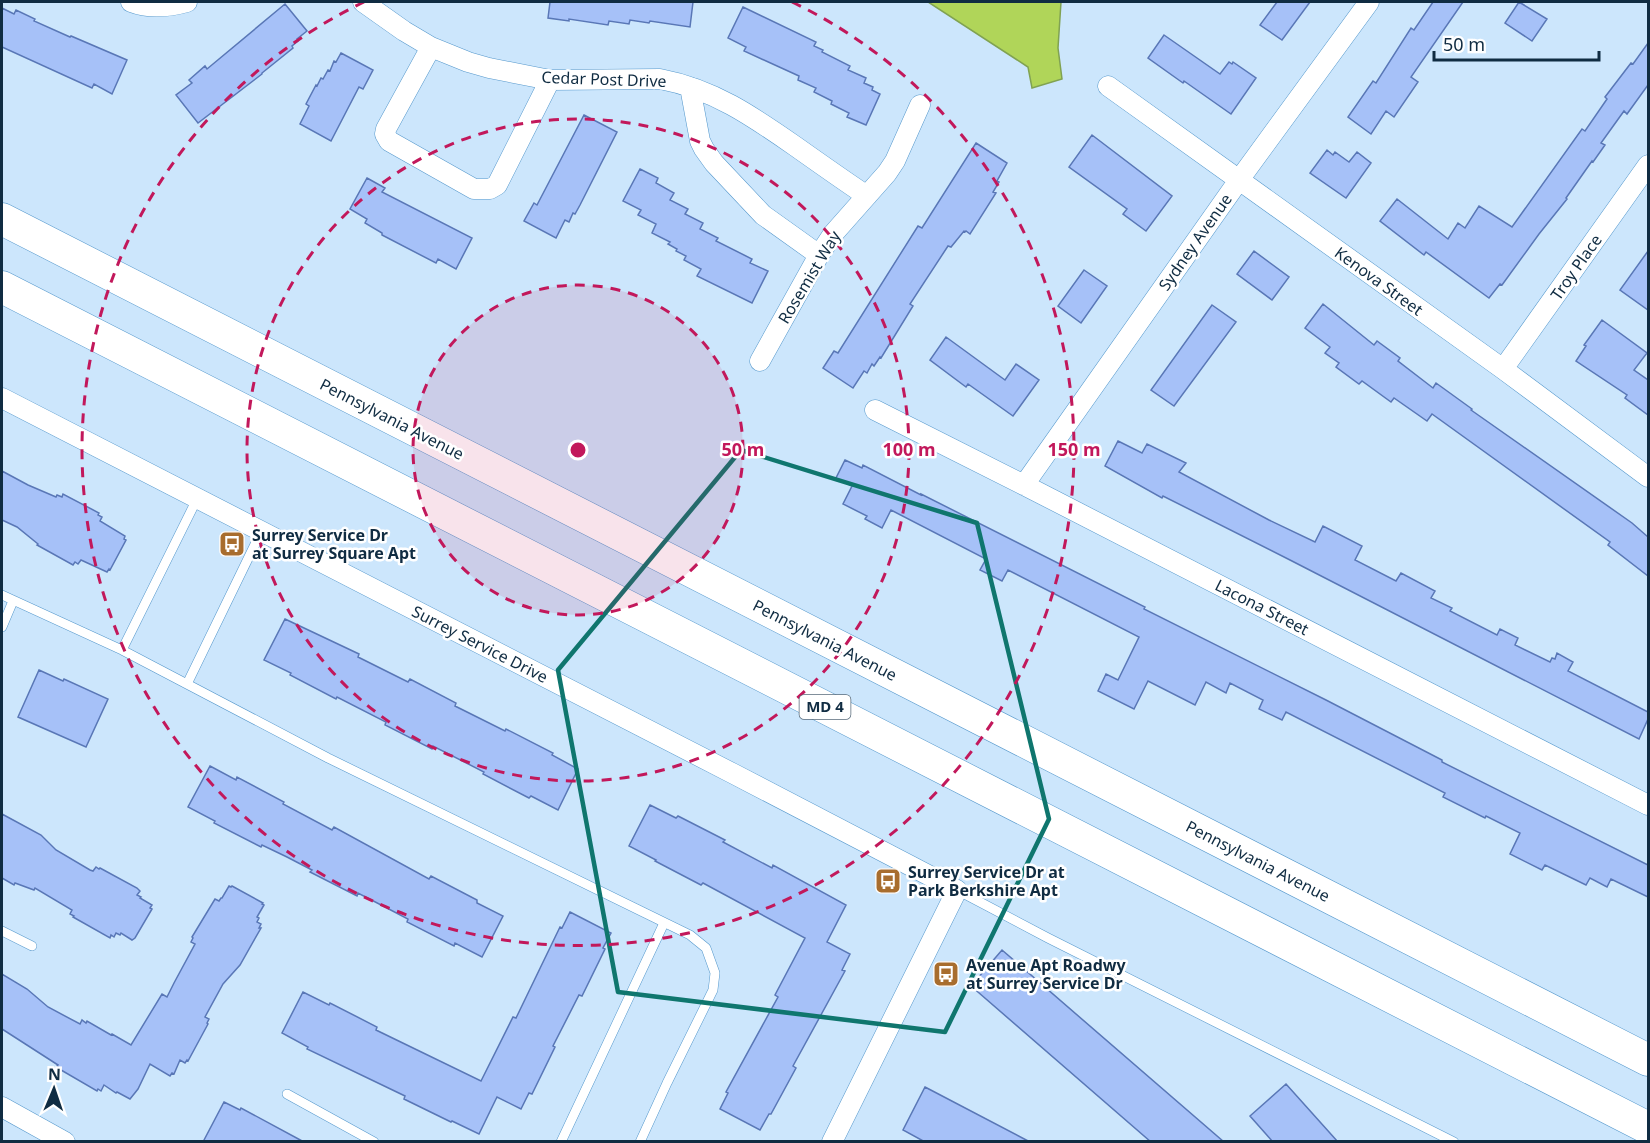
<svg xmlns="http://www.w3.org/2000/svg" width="1650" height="1143" font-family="'Noto Sans',sans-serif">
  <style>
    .water { fill: #b0d559; stroke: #80a252; stroke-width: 1.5 }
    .building { fill: #a6c1f8; stroke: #5977b6; stroke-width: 1.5 }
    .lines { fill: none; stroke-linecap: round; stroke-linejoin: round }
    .service-casing { stroke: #5598cc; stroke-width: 10 }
    .minor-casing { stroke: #5598cc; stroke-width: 21 }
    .trunk-casing { stroke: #5598cc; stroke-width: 33 }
    .service { stroke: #fff; stroke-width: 9 }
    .minor { stroke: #fff; stroke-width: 20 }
    .trunk { stroke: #fff; stroke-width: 32 }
    .marked { fill: none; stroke: #0f766e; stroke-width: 4.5; stroke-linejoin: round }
    .ring { fill: none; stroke: #c2185b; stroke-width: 3; stroke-dasharray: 10 8 }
    .labels { text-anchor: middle; stroke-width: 5; stroke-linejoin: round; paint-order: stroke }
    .shield { fill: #fff; stroke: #586b7b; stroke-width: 1.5 }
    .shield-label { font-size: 15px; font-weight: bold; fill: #102c42 }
    .street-label { font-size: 16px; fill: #102c42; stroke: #fff }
    .poi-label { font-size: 16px; font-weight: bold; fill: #102c42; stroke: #fff; text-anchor: start }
    .centre { fill: #c2185b; stroke: #fff; stroke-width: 3 }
    .ring-label { font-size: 18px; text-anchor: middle; font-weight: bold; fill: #c2185b; stroke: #fff; stroke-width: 5; stroke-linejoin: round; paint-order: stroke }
  </style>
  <rect width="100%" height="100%" fill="#cce6fc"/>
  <path class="water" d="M928 2H1061L1058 48 1062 79 1032 88 1028 67Z"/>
  <path class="building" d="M550 2H693L690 27 650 21 649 23 630 20 629 24 609 21 608 25 569 19V21L548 18Z
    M1277 2H1310L1282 40 1260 25Z
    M1433 2H1463L1411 77 1418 82 1394 117 1386 111 1371 134 1348 117 1373 81 1376 83 1411 28 1414 30Z
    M1519 2 1547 19 1532 41 1505 23Z
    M285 4 307 31 297 39 298 41 292 46 293 48 262 73V74L198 123 176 95 192 83 189 80 205 66 207 69Z
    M743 7 816 42 814 46 823 50 822 52 850 66 848 70 866 78 864 83 873 87 872 90 880 94 866 125 847 117 849 113 831 104 832 101 814 92 816 88 798 80 799 76 744 51 746 47 728 38Z
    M2 8 14 14 16 10 35 19 34 21 70 37 71 36 127 60 112 94 94 84 92 88 2 47Z
    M1164 35 1220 74 1229 62 1232 64 1233 62 1256 78 1231 114 1184 81 1183 83 1148 58Z
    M1648 43V85L1627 114 1624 111 1601 143 1605 145 1593 162 1592 161 1566 198 1567 199 1539 234 1502 285 1500 284 1489 298 1426 252 1424 255 1380 221 1397 199 1448 239 1458 223 1465 228 1479 206 1512 227 1582 129 1585 131 1607 99 1605 97 1631 63 1633 64Z
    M341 53 373 70 363 89 359 87 331 141 300 124 309 106 306 104 316 85 317 86 321 78 323 79 328 70 330 71 334 61 336 62Z
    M584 115 617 132 580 205 575 214 573 213 569 222 565 220 556 238 524 221 534 203 537 205Z
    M1092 135 1172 196 1146 231 1123 214 1127 209 1069 167Z
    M976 143 1007 163 997 181 999 182 993 192 996 193 970 234 966 231 965 232 964 231 951 247 948 246 910 304 913 306 881 358 880 357 874 366 872 364 867 373 864 371 853 388 823 368 834 351 838 353 918 226 922 228Z
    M1327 150 1333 155 1335 152 1349 162 1357 152 1371 163 1346 198 1310 173Z
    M640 169 658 178 656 183 674 193 670 200 688 209 685 214 703 223 700 229 718 238 716 241 752 259 750 263 768 271 752 303 697 276 701 269 684 260 686 256 676 251 677 249 668 244 670 242 652 233 656 224 638 215 641 210 623 201Z
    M367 178 385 188 382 192 472 238 456 269 438 259 436 263 382 235V233L365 223 367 219 350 209Z
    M1254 251 1289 277 1272 300 1237 274Z
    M1648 251V310L1620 290Z
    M1084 270 1107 286 1081 323 1058 306Z
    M1323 304 1374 345 1377 341 1400 358 1398 361 1433 388 1436 383 1472 409 1471 410 1632 523 1648 537V576L1608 545 1610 542 1432 414 1427 421 1394 398 1391 402 1362 381 1359 384 1336 367 1339 363 1325 353 1330 347 1305 328Z
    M1212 305 1236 322 1174 406 1151 390Z
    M1602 320 1647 353 1634 370 1648 380V415L1625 398 1627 395 1576 361 1586 346 1584 345Z
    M946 337 1005 380 1016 364 1039 380 1013 416 968 384 966 387 930 360Z
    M1118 441 1142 453 1147 444 1186 463 1179 472 1269 520 1315 542 1323 526 1362 546 1355 560 1396 581 1401 573 1435 591 1431 598 1452 608 1450 611 1497 635 1500 629 1518 638 1515 645 1550 662 1552 658 1555 659 1557 653 1573 662 1568 671 1648 712V719L1639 739 1290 560 1163 496 1162 498 1105 466Z
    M845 460 862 468 863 465 921 495V494L1145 607 1144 609 1326 700 1442 760V762L1648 865V897L1611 879 1607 887 1590 878 1586 885 1545 865 1542 870 1510 854 1520 833 1486 816 1485 818 1443 797 1445 793 1286 712 1282 720 1259 709 1263 700 1230 683 1226 693 1206 682 1195 705 1148 681 1134 709 1098 691 1106 674 1118 680 1139 637 1008 570 1002 581 980 570 986 559 891 510 882 528 865 519 867 516 843 504 852 486 836 478Z
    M2 471 28 485 56 497 57 495 62 497 63 494 99 513 98 515 102 517 100 521 125 536 124 539 126 540 110 570 109 569 107 572 81 560 78 564 75 562 73 565 37 545 38 544 17 527 2 520Z
    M285 619 359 654 358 657 408 682 410 679 456 703 455 706 505 731 506 729 553 753 552 755 578 769 558 810 531 796 529 798 483 774 484 772 433 746 432 749 385 725 386 722 337 697 336 699 290 675 291 673 264 660Z
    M39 670 63 681 64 679 108 699 86 747 18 717Z
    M210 766 236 780 237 777 284 802 283 804 332 830 334 827 429 879 431 876 477 900V903L503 916 482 957 455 943 454 946 407 922 408 919 385 907 358 893 357 896 310 872 312 870 287 857 262 845 261 847 214 823 215 821 188 807Z
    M650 805 676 818 678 816 725 840 723 842 772 868 773 865 846 905 827 942 850 954 842 970 845 971 793 1066 796 1068 771 1114H769L760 1130 720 1109 728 1093 726 1092 778 997 775 995 805 938 703 883 701 885 655 861 656 860 629 846Z
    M2 814 41 835 56 850 90 870 93 871 96 867 99 869 100 868 137 888 140 891 137 895 141 897 140 898 152 905 150 908 152 909 135 938 132 940 121 933 120 935 116 933 114 937 111 935 110 938 73 917 74 916 70 914 72 910 35 888 34 890 15 883 14 885 2 878Z
    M229 886 231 887 232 886 263 903 262 904 264 905 257 917 259 918 257 922 261 924 259 928H261L240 965 223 984 205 1017 209 1019 207 1023 208 1024 188 1061 187 1060 185 1063 180 1060 174 1074 172 1073 170 1076 150 1064 138 1089 130 1099 117 1092 116 1093 104 1085 101 1091 98 1089 97 1091 61 1070V1069L57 1066 58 1065 2 1029V974L27 989 48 1007 80 1024 82 1020 86 1023 87 1021 111 1035 112 1034 131 1045 162 994 167 997 174 983 195 944 191 942 193 938 192 937 215 899 219 901 221 898H222Z
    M570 912 611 933 603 948 605 949 582 996 579 995 553 1046 555 1047 532 1094 529 1093 521 1109 497 1097 479 1134 452 1121 451 1122 404 1099 405 1096 307 1049 308 1047 282 1033 303 992 329 1005 330 1003 377 1027 376 1030 481 1081 513 1017 516 1018 560 927 562 928Z
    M1002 950 1224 1142H1151L971 986Z
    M1286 1084 1338 1142H1273L1250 1116Z
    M925 1087 1030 1142H925L903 1130Z
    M224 1102 240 1110 241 1108 304 1142H203Z"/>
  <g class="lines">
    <g class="service-casing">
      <path id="service" d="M2 595 122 650 328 758 690 935 706 948 715 973 713 990 667 1083 640 1142
        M2 627 13 601
        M122 650 197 499
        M187 684 261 532
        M957 890 1048 938 1454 1142
        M2 931 32 946
        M287 1094 374 1142
        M561 1142 664 923"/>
    </g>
    <g class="minor-casing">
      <path id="minor" d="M131 2C149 9 169 7 187 2
        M363 2 404 31 431 47 468 62 489 68 550 80 660 79C713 89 752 116 795 146 819 163 843 180 867 196
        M431 47 386 129 385 134 389 141 474 189H490L497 185 550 80
        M1108 86 1503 369 1648 477
        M690 87 700 141 704 149 714 163 763 215 819 255
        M760 361 819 255 833 234 887 173 895 161 920 105
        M1503 369 1648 165
        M2 398 732 773 957 890 832 1142
        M875 410 1024 485 1648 805
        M1024 485 1239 180 1369 2
        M2 1107 65 1142"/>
    </g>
    <g class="trunk-casing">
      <path id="trunk" d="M2 219 1648 1060
        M2 287 1648 1128"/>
    </g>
    <use href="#service" class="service"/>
    <use href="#minor" class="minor"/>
    <use href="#trunk" class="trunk"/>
  </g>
  <path class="marked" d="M741 450 977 523 1049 819 945 1032 618 992 558 670Z"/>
  <circle cx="578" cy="450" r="165" fill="#c2185b" fill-opacity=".12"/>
  <g class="ring">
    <circle cx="578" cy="450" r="165"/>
    <circle cx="578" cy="450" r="331"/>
    <path d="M792 2A496 496 0 1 1 364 2"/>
  </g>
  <defs>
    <g id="bus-square" transform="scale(1.35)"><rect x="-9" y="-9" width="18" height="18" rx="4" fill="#a86d2e" stroke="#fff"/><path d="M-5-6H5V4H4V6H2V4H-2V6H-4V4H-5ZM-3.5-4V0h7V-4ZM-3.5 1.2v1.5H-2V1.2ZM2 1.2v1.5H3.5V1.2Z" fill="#fff"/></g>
  </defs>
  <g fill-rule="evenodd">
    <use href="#bus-square" x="232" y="544"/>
    <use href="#bus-square" x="888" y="881"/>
    <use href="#bus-square" x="946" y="974"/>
  </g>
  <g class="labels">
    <rect class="shield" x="799.5" y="695" width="51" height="24" rx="4.5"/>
    <g class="shield-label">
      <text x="825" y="712">MD 4</text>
    </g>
    <g class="street-label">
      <text transform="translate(604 79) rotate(2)" y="6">Cedar Post Drive</text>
      <text transform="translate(1195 242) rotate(-55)" y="6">Sydney Avenue</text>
      <text transform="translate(1576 267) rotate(-55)" y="6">Troy Place</text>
      <text transform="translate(809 277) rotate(-59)" y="6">Rosemist Way</text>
      <text transform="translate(1379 281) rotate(36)" y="6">Kenova Street</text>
      <text transform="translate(392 419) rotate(27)" y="6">Pennsylvania Avenue</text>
      <text transform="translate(1262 607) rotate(27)" y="6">Lacona Street</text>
      <text transform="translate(825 640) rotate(27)" y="6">Pennsylvania Avenue</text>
      <text transform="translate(480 644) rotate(27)" y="6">Surrey Service Drive</text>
      <text transform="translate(1258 861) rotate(27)" y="6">Pennsylvania Avenue</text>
    </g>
    <g class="poi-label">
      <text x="252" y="541">Surrey Service Dr<tspan x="252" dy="18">at Surrey Square Apt</tspan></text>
      <text x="908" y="878">Surrey Service Dr at<tspan x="908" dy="18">Park Berkshire Apt</tspan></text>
      <text x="966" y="971">Avenue Apt Roadwy<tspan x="966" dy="18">at Surrey Service Dr</tspan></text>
    </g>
  </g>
  <circle cx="578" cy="450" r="9" class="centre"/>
  <g class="ring-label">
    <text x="743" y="456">50 m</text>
    <text x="909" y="456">100 m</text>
    <text x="1074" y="456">150 m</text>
  </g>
  <rect width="1650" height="1143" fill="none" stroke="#102c42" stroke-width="6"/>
  <g transform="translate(54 1089) rotate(2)" stroke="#ffffff" stroke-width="4.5" paint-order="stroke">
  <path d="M0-4.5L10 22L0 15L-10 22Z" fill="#102c42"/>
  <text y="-9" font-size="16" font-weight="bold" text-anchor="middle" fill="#102c42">N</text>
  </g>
  <path d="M1434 51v9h165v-9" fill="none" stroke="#102c42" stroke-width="3"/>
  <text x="1443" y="51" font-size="18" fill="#102c42" stroke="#ffffff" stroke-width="4.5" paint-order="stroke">50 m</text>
</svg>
